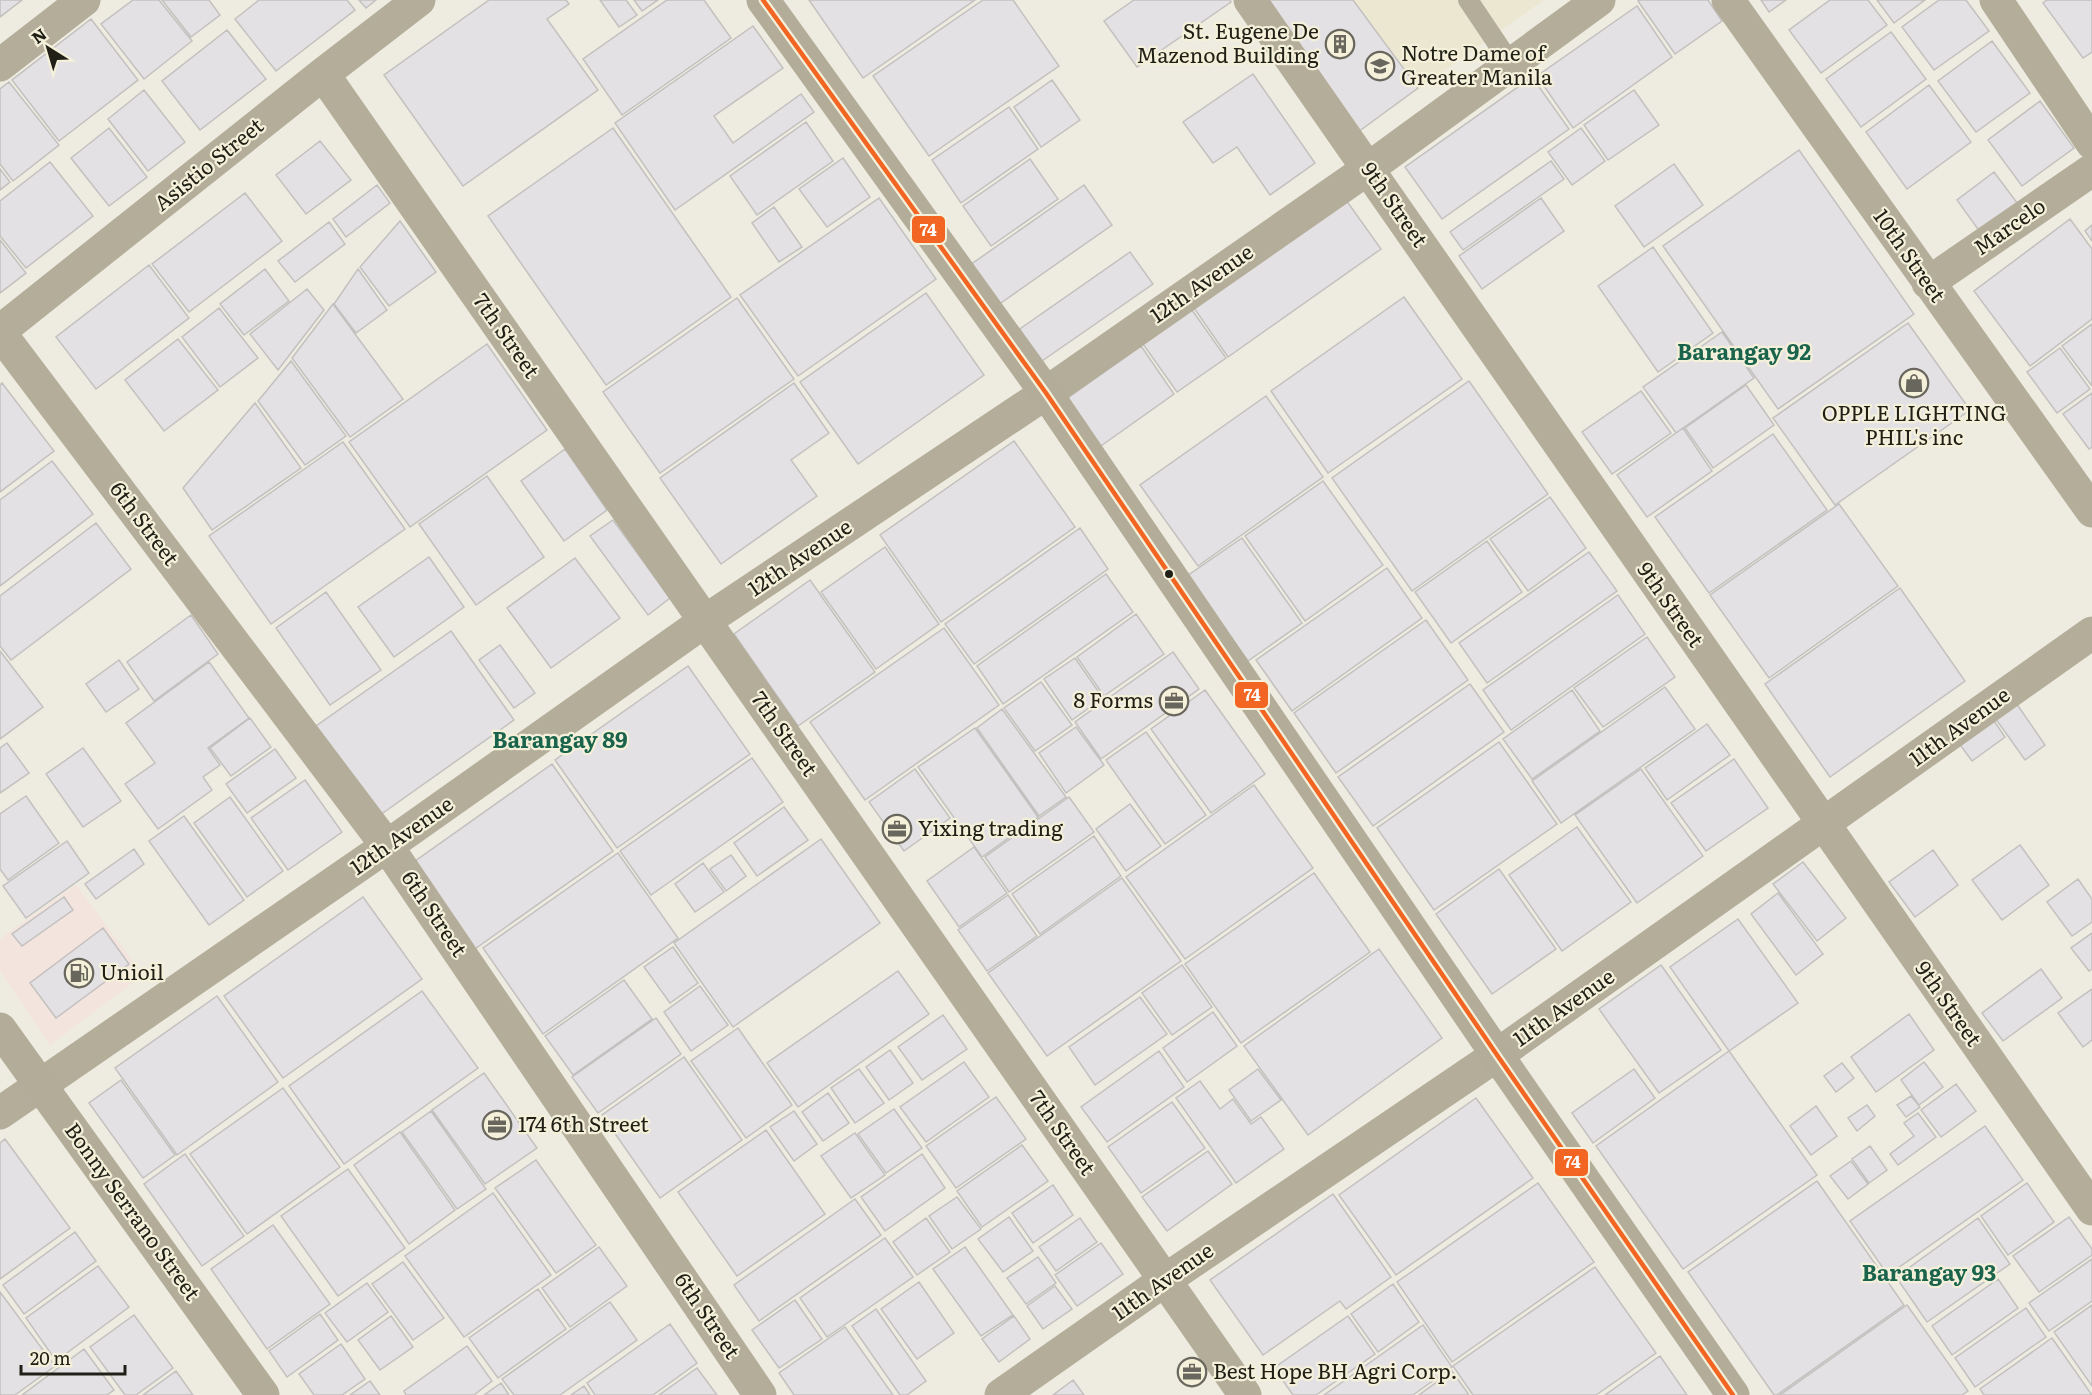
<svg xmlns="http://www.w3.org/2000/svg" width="2092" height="1395" font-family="Literata,serif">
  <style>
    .commercial { fill: #f4e4de }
    .built { fill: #ebe7d1 }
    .building { fill: #e3e1e3; stroke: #c3c1bf; stroke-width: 1.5 }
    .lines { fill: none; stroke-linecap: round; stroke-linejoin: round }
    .service { stroke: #b3ad9a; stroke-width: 20 }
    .minor { stroke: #b3ad9a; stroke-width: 33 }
    .secondary { stroke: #b2ac99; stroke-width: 33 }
    .bus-1-casing { stroke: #f4f0da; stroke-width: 9 }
    .bus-1 { stroke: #f26522; stroke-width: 4.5 }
    .bus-dot { fill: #212017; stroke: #f4f0da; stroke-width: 2 }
    .labels { text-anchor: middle; stroke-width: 4.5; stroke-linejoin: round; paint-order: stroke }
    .poi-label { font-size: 21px; fill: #212017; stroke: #f4f0da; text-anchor: start }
    .street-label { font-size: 21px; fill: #212017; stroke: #f4f0da }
    .neighbourhood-label { font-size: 22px; font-weight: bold; fill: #1a634c; stroke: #f4f0da }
    .line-badge { stroke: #f4f0da; stroke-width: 2 }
    .badge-label { font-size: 16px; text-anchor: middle; font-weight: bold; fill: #fff }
  </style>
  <rect width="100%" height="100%" fill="#eeece0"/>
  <path class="commercial" d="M76 885 143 975 50 1045 0 971V939Z"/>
  <path class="built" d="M1262 0H1544L1358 132Z"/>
  <path class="building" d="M0 0H22L0 17Z
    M133 0H159L192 41 144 79 101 24Z
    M162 0H209L220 15 191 37Z
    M259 0H347L355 10 276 71 235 19Z
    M359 0H376L366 8Z
    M489 0H566L569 4 547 19 598 90 463 186 384 75Z
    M600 0H626L637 15 619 27Z
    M634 0H658L642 11Z
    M667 0H704L731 38 622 115 583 59Z
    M809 0H975L863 78Z
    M983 0H1013L1059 66 929 156 873 76Z
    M1134 0H1230L1231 2 1137 67 1104 21Z
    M1262 0H1353L1418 88 1358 132Z
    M1640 0H1708L1722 21 1675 54 1638 1Z
    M1761 0H1786L1769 12Z
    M1830 0H1868L1887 25 1821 73 1789 30Z
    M1877 0H1925L1894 23Z
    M1939 0H1966L1989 31 1934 70 1902 27Z
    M2047 0H2092V52L2083 58 2043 3Z
    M1637 6 1672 57 1573 128 1537 76Z
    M91 19 138 80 59 141 12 80Z
    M753 26 783 68 714 116 733 143 801 94 814 112 675 210 615 123Z
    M227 30 266 79 200 130 162 81Z
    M1891 32 1926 79 1861 127 1826 79Z
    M1992 41 2030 93 1976 132 1938 81Z
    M1253 74 1315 163 1270 195 1237 147 1213 163 1183 122Z
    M1532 77 1569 129 1442 219 1405 167Z
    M1052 80 1080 120 1041 147 1014 107Z
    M9 82 59 145 13 181 0 164V89Z
    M1929 85 1971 142 1907 189 1866 132Z
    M144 90 185 142 148 171 108 119Z
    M1634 90 1659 125 1608 160 1584 125Z
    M2040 101 2074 148 2022 186 1988 140Z
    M1009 107 1038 149 961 203 932 160Z
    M806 122 833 161 757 215 730 176Z
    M109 128 147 177 109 206 71 158Z
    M613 128 731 297 606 385 488 216Z
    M1581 128 1605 161 1572 185 1548 152Z
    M320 141 351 180 306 214 276 175Z
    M1799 150 1914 314 1778 409 1663 246Z
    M843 158 870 197 827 227 799 189Z
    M1030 159 1058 199 991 246 963 206Z
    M1551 161 1564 179 1463 250 1450 232Z
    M50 162 93 216 26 268 0 236V201Z
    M1674 164 1703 205 1644 247 1615 206Z
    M0 169 10 182 0 190Z
    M1994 172 2018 204 1980 232 1957 200Z
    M377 185 390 203 346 237 333 219Z
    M1084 185 1112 225 998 305 970 265Z
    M245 193 282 241 189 312 152 264Z
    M879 198 936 279 798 376 740 295Z
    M1541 198 1564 231 1482 289 1459 256Z
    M1346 200 1381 249 1228 357 1194 308Z
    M774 207 802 247 779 262 752 223Z
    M2070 219 2092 249V319L2030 366 1974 291Z
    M400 221 436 272 389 306 360 267Z
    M329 222 345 244 295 282 278 261Z
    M2092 225V241L2085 231Z
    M0 240 26 273 0 293Z
    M1653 247 1713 333 1658 372 1598 286Z
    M1130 252 1153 284 1039 363 1017 331Z
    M149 265 189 318 96 389 56 337Z
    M265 269 289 301 244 335 220 304Z
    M358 269 387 310 356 333 334 304Z
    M307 289 324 310 278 370 250 334Z
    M926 293 984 375 858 464 800 382Z
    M1404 297 1462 379 1328 473 1271 391Z
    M737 298 794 379 660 473 603 392Z
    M333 304 403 399 350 437 292 358Z
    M219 308 258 358 220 387 182 337Z
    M1192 310 1226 358 1177 392 1143 344Z
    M1908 323 1970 410 1835 505 1773 418Z
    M2092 324V386L2062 346Z
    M1722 332 1754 378 1676 433 1643 387Z
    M178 339 218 390 164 431 125 380Z
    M487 344 547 430 410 527 349 442Z
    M1141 346 1174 394 1098 448 1065 400Z
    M2060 348 2090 389 2057 413 2027 372Z
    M291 361 346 436 305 465 258 401Z
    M1469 381 1548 494 1412 591 1332 478Z
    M2 383 54 451 0 492V385Z
    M794 383 829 433 791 460 817 496 721 564 660 478Z
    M1746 385 1774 425 1713 468 1685 428Z
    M1641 391 1671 433 1612 474 1582 432Z
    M2092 393V447L2089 449 2063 414Z
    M1266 396 1323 477 1198 566 1140 485Z
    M255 403 301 468 212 530 183 488Z
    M1683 428 1712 471 1647 517 1617 475Z
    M1773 434 1827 510 1709 593 1655 517Z
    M1014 441 1075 527 941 622 880 535Z
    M343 442 405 529 271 624 209 536Z
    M565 449 607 510 564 541 521 481Z
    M52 461 93 514 0 586V500Z
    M487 476 544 557 476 605 419 524Z
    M1323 481 1383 565 1305 621 1245 536Z
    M1550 497 1586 548 1528 591 1490 539Z
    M1839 504 1898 586 1769 678 1710 595Z
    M613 520 670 598 648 615 590 536Z
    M96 523 131 569 11 660 0 646V596Z
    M1080 528 1108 569 974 664 945 624Z
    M1242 538 1302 623 1248 661 1187 576Z
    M1487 541 1522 592 1451 643 1415 592Z
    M885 547 939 624 876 669 821 592Z
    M1589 552 1617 591 1487 683 1459 643Z
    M429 557 464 607 394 657 358 607Z
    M575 558 620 618 551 668 507 608Z
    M1387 568 1422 618 1292 711 1256 660Z
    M1106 574 1133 612 1003 704 977 666Z
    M810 580 875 672 798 726 734 634Z
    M1900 588 1965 681 1830 777 1765 684Z
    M326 592 381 670 330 705 276 628Z
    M1618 595 1645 634 1511 730 1483 690Z
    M1136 614 1164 654 1104 696 1077 657Z
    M191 615 218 654 154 701 127 662Z
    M1426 620 1468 680 1336 773 1294 713Z
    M944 628 999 705 865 800 810 722Z
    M451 631 514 720 380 815 316 726Z
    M1647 637 1675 677 1603 727 1574 688Z
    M500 645 535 693 514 708 479 660Z
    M0 651 43 707 0 739Z
    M1173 652 1199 689 1101 759 1075 722Z
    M1075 658 1103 698 1072 720 1044 679Z
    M119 660 139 689 106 712 86 684Z
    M209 662 249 718 208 748 220 765 203 777 212 790 158 829 125 784 155 763 126 723Z
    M688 666 750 754 617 848 555 760Z
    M1041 682 1072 725 1035 751 1004 708Z
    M1470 684 1504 732 1373 826 1338 777Z
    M1665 687 1695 729 1561 823 1532 781Z
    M1205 690 1265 774 1211 813 1151 729Z
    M1572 690 1600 731 1532 779 1503 739Z
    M2014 700 2045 745 2025 760 1993 715Z
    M1002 709 1066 797 1039 816 977 728Z
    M250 718 271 747 231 776 210 748Z
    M1992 718 2005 737 1972 761 1958 742Z
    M1707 724 1730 755 1667 800 1645 768Z
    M1076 727 1104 765 1066 793 1039 753Z
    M975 728 1038 817 982 857 918 767Z
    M1146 732 1206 815 1165 844 1106 760Z
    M1499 742 1557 824 1434 910 1377 828Z
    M7 743 29 773 0 793V748Z
    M83 748 121 801 83 827 46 774Z
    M275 749 296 778 247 813 226 784Z
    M752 758 783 802 651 895 620 851Z
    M1734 759 1768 808 1706 851 1671 803Z
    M552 764 613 851 472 951 411 864Z
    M915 769 950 818 904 851 869 802Z
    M1641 769 1703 856 1637 903 1575 815Z
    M305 780 342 832 288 870 251 818Z
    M1254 785 1313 868 1185 959 1126 877Z
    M26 796 59 843 8 880 0 869V814Z
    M230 797 283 871 247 897 194 823Z
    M1069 797 1094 832 1009 892 985 857Z
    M1130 804 1161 846 1126 871 1096 829Z
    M784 807 808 840 757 876 734 843Z
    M184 816 244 900 209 925 149 841Z
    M1577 827 1631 902 1562 951 1509 875Z
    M1094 836 1121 876 1040 934 1012 894Z
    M821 839 880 923 733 1027 674 943Z
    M67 841 89 873 26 918 3 886Z
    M2020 845 2049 885 2002 920 1972 880Z
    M974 847 1007 893 959 927 927 881Z
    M134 849 144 864 96 899 85 884Z
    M1933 850 1958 885 1915 917 1889 882Z
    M618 853 678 938 543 1034 483 948Z
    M731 855 746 876 726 891 710 869Z
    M1803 862 1846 918 1817 941 1773 884Z
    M703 863 724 892 695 912 675 884Z
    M1499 869 1556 949 1492 994 1436 914Z
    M1314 873 1370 952 1241 1043 1185 964Z
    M1122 878 1181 961 1047 1056 988 973Z
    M2078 879 2092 899V922L2072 936 2047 902Z
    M1778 893 1823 954 1796 975 1751 914Z
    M1008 895 1037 936 987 971 958 930Z
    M64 897 73 910 22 946 12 934Z
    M363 897 422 979 283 1078 224 996Z
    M1738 919 1798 1003 1729 1051 1670 967Z
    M103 928 129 964 56 1018 30 983Z
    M2092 933V969L2089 971 2071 948Z
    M673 947 698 983 670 1003 644 967Z
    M1379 949 1442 1038 1308 1135 1244 1046Z
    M1182 965 1212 1007 1172 1035 1142 993Z
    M1661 965 1721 1050 1659 1093 1599 1009Z
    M2041 969 2062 998 2003 1041 1982 1013Z
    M898 971 929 1014 798 1107 767 1063Z
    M624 980 652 1019 573 1075 545 1036Z
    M700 986 728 1025 691 1051 664 1012Z
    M2092 989V1040L2083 1047 2058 1013Z
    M422 991 478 1068 344 1164 289 1086Z
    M217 996 278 1082 177 1155 115 1068Z
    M1140 997 1167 1034 1095 1085 1069 1047Z
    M1213 1012 1237 1046 1187 1082 1163 1048Z
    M1909 1014 1934 1050 1876 1092 1851 1057Z
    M943 1015 967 1049 922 1080 898 1047Z
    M656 1018 681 1054 598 1113 572 1077Z
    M738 1028 792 1105 746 1138 691 1061Z
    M890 1050 913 1083 889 1100 866 1067Z
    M1159 1051 1184 1087 1107 1142 1081 1107Z
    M1729 1051 1817 1175 1683 1269 1596 1146Z
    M684 1057 742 1140 660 1198 602 1115Z
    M964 1062 989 1097 926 1142 900 1107Z
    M1924 1062 1943 1087 1919 1105 1901 1080Z
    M1842 1063 1854 1078 1836 1092 1824 1076Z
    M859 1069 884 1103 855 1123 831 1088Z
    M1258 1069 1281 1100 1251 1121 1229 1090Z
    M1634 1069 1655 1098 1593 1143 1572 1113Z
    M484 1073 537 1148 485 1184 432 1110Z
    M121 1080 175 1155 143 1178 89 1103Z
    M1200 1081 1220 1109 1233 1099 1251 1124 1261 1117 1284 1149 1236 1183 1176 1098Z
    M1956 1084 1976 1111 1941 1137 1921 1110Z
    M283 1088 340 1167 247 1234 190 1154Z
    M828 1093 849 1123 823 1141 802 1112Z
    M1911 1096 1920 1107 1906 1117 1897 1105Z
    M996 1097 1026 1139 956 1188 926 1146Z
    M1476 1098 1533 1178 1396 1275 1339 1195Z
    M1172 1102 1205 1148 1141 1193 1108 1147Z
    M1867 1105 1875 1116 1857 1131 1848 1118Z
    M1816 1106 1837 1136 1811 1155 1790 1126Z
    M894 1109 922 1148 886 1173 858 1134Z
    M431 1111 486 1189 457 1209 402 1132Z
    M794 1111 817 1144 794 1161 770 1127Z
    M1918 1113 1936 1137 1898 1165 1890 1154 1914 1136 1904 1123Z
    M1985 1126 2023 1180 1888 1275 1850 1221Z
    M766 1130 825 1214 737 1276 678 1192Z
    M400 1132 455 1210 409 1244 354 1165Z
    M855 1133 885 1175 851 1198 821 1156Z
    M5 1139 70 1228 0 1279V1143Z
    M1022 1145 1048 1181 982 1227 957 1191Z
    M1870 1146 1887 1170 1869 1183 1852 1159Z
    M1208 1151 1232 1184 1167 1231 1142 1197Z
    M185 1154 244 1236 202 1266 144 1184Z
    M922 1154 945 1188 885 1231 861 1197Z
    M536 1160 596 1245 556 1273 495 1188Z
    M1851 1161 1868 1184 1848 1199 1830 1176Z
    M348 1169 405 1248 338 1296 281 1216Z
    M1817 1181 1904 1305 1777 1395H1774L1688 1272Z
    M1538 1183 1594 1262 1452 1362 1397 1282Z
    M2027 1183 2054 1222 2008 1255 1981 1216Z
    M1053 1185 1073 1215 1033 1243 1012 1213Z
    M493 1193 551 1275 464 1337 405 1256Z
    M1333 1194 1391 1277 1346 1309 1340 1301 1263 1355 1210 1280Z
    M957 1197 981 1229 952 1249 929 1216Z
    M855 1199 881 1235 759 1321 734 1285Z
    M1009 1217 1033 1251 1003 1272 978 1239Z
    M2069 1217 2092 1249V1255L2039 1292 2013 1256Z
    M926 1218 950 1252 917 1275 893 1242Z
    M1080 1218 1097 1242 1056 1271 1039 1247Z
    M1978 1218 2010 1264 1927 1322 1896 1277Z
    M273 1225 330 1304 267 1349 211 1269Z
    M75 1232 96 1261 24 1314 3 1285Z
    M885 1238 913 1277 827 1337 800 1298Z
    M1101 1243 1123 1274 1077 1306 1055 1275Z
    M599 1247 627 1286 570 1327 542 1288Z
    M965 1247 1013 1315 981 1336 933 1269Z
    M1038 1257 1056 1283 1026 1304 1007 1278Z
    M2092 1259V1301L2049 1331 2029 1303Z
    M403 1262 444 1318 413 1340 372 1284Z
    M98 1266 129 1307 56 1361 26 1318Z
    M1595 1267 1656 1353 1596 1395H1473L1453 1366Z
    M1998 1279 2018 1308 1952 1355 1932 1326Z
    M919 1282 954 1333 917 1359 881 1309Z
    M367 1283 388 1312 347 1342 325 1313Z
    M1393 1284 1419 1322 1378 1352 1351 1314Z
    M1055 1286 1072 1309 1043 1329 1027 1306Z
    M538 1289 566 1329 498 1378 469 1338Z
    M0 1292 55 1366 15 1395H0Z
    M795 1300 822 1339 779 1368 752 1330Z
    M610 1302 637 1340 560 1395H514L502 1379Z
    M1907 1305 1968 1391 1962 1395H1780Z
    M2092 1305V1386L2054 1332Z
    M2026 1308 2046 1337 1975 1387 1955 1358Z
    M876 1309 926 1381 907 1395H900L852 1326Z
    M320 1314 338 1340 287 1377 269 1351Z
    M134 1315 173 1368 136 1395H125L90 1347Z
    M391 1316 413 1347 380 1370 358 1340Z
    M1014 1316 1030 1339 999 1362 982 1339Z
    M1348 1316 1375 1354 1316 1395H1293L1274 1368Z
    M670 1324 697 1363 653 1395H595L587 1383Z
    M1423 1325 1452 1367 1413 1395H1324Z
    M845 1327 893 1395H794L779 1373Z
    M2052 1338 2092 1395H1984L1980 1389Z
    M341 1344 365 1379 342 1395H314L299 1374Z
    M467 1346 492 1381 474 1395H406L404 1391Z
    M84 1349 114 1390 107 1395H22Z
    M1660 1356 1687 1395H1605Z
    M697 1368 717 1395H659Z
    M176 1371 193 1395H143Z
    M1452 1371 1469 1395H1419Z
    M1073 1380 1084 1395H1053Z
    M370 1381 380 1395H350Z
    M501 1383 509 1395H484Z
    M584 1386 590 1395H571Z"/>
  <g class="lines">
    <path class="service" d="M1468 0 1511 64"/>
    <path class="minor" d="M1250 0C1533 401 1810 807 2092 1209
      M1728 0 2092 511
      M1996 0 2092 143
      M0 65 84 0
      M323 74 1245 1395
      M1928 283 2092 170
      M0 331 323 74 419 0
      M0 333 387 846 760 1395
      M0 1113 387 846 705 621 1046 393 1369 168 1599 0
      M1001 1395 1165 1280 1497 1055 2092 633"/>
    <path class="secondary" d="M763 0 1046 393 1497 1055 1733 1395
      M0 1029 263 1395"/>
    <g class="bus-1-casing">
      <path id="bus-1" d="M763 0 1046 393 1497 1055 1733 1395"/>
    </g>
    <use href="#bus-1" class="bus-1"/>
  </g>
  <defs>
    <g id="building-ring" transform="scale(1.5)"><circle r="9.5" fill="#f4f0da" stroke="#69675d" stroke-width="1.5"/><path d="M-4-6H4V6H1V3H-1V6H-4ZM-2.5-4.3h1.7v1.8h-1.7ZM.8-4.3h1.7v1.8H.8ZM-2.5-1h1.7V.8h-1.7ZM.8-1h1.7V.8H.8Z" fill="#69675d"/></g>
    <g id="school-ring" transform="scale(1.5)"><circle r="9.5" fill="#f4f0da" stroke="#69675d" stroke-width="1.5"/><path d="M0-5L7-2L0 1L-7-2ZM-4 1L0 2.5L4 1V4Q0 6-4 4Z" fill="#69675d"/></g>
    <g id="shop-ring" transform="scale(1.5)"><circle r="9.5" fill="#f4f0da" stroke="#69675d" stroke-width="1.5"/><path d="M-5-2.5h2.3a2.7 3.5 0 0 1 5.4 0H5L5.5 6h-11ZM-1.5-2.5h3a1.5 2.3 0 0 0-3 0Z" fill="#69675d"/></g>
    <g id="office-ring" transform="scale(1.5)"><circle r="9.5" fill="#f4f0da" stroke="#69675d" stroke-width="1.5"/><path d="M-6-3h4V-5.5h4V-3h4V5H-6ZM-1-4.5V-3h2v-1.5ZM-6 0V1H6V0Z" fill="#69675d"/></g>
    <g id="fuel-ring" transform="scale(1.5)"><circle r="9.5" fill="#f4f0da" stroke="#69675d" stroke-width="1.5"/><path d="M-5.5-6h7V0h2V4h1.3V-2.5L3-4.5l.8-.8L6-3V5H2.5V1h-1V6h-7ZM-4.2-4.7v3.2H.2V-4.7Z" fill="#69675d"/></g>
  </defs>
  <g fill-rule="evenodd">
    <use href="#building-ring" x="1340" y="44"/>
    <use href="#school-ring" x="1380" y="66"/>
    <use href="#shop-ring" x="1914" y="383"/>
    <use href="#office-ring" x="1174" y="701"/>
    <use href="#office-ring" x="897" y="829"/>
    <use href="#fuel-ring" x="79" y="973"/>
    <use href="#office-ring" x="497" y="1125"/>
    <use href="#office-ring" x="1192" y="1372"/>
  </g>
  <circle class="bus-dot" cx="1169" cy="574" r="5"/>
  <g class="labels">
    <g class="poi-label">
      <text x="1319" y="39" text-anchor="end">St. Eugene De<tspan x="1319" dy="24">Mazenod Building</tspan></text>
      <text x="1401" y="61">Notre Dame of<tspan x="1401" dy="24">Greater Manila</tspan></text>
      <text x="1914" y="421" text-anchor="middle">OPPLE LIGHTING<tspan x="1914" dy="24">PHIL's inc</tspan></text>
      <text x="1153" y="708" text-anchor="end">8 Forms</text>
      <text x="918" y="836">Yixing trading</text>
      <text x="100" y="980">Unioil</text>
      <text x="518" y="1132">174 6th Street</text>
      <text x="1213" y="1379">Best Hope BH Agri Corp.</text>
    </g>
    <g class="street-label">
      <text transform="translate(209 165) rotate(-39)" y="7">Asistio Street</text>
      <text transform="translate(1394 205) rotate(55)" y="7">9th Street</text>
      <text transform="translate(2010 227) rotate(-35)" y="7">Marcelo</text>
      <text transform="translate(1909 256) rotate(55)" y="7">10th Street</text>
      <text transform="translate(1202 284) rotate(-35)" y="7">12th Avenue</text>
      <text transform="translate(506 336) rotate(55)" y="7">7th Street</text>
      <text transform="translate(144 524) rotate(53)" y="7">6th Street</text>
      <text transform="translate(800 558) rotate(-34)" y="7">12th Avenue</text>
      <text transform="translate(1670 605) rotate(55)" y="7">9th Street</text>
      <text transform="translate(1960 727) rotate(-36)" y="7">11th Avenue</text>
      <text transform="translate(784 734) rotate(55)" y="7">7th Street</text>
      <text transform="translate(402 836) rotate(-35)" y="7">12th Avenue</text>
      <text transform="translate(434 914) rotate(56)" y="7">6th Street</text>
      <text transform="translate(1948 1004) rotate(55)" y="7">9th Street</text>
      <text transform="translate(1564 1008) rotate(-35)" y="7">11th Avenue</text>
      <text transform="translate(1062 1133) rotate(55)" y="7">7th Street</text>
      <text transform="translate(132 1212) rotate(54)" y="7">Bonny Serrano Street</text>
      <text transform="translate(1163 1282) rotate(-35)" y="7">11th Avenue</text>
      <text transform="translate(707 1316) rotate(56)" y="7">6th Street</text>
    </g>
    <g class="neighbourhood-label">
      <text x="1744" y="360">Barangay 92</text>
      <text x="560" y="748">Barangay 89</text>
      <text x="1929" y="1281">Barangay 93</text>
    </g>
  </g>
  <g class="line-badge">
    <rect x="911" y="215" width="35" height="29" rx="6" fill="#f26522"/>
    <rect x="1234" y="681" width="35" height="28" rx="6" fill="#f26522"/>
    <rect x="1554" y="1148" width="35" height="29" rx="6" fill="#f26522"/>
  </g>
  <g class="badge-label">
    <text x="928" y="236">74</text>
    <text x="1252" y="701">74</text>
    <text x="1572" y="1168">74</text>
  </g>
  <g transform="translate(48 48) rotate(323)" stroke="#f4f0da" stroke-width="4.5" paint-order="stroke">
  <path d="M0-4.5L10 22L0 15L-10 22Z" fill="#212017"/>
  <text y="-9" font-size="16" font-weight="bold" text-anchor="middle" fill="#212017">N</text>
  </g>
  <path d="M21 1365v9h104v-9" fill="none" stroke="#212017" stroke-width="3"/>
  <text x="30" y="1365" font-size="18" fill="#212017" stroke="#f4f0da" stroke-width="4.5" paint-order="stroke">20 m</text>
</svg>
